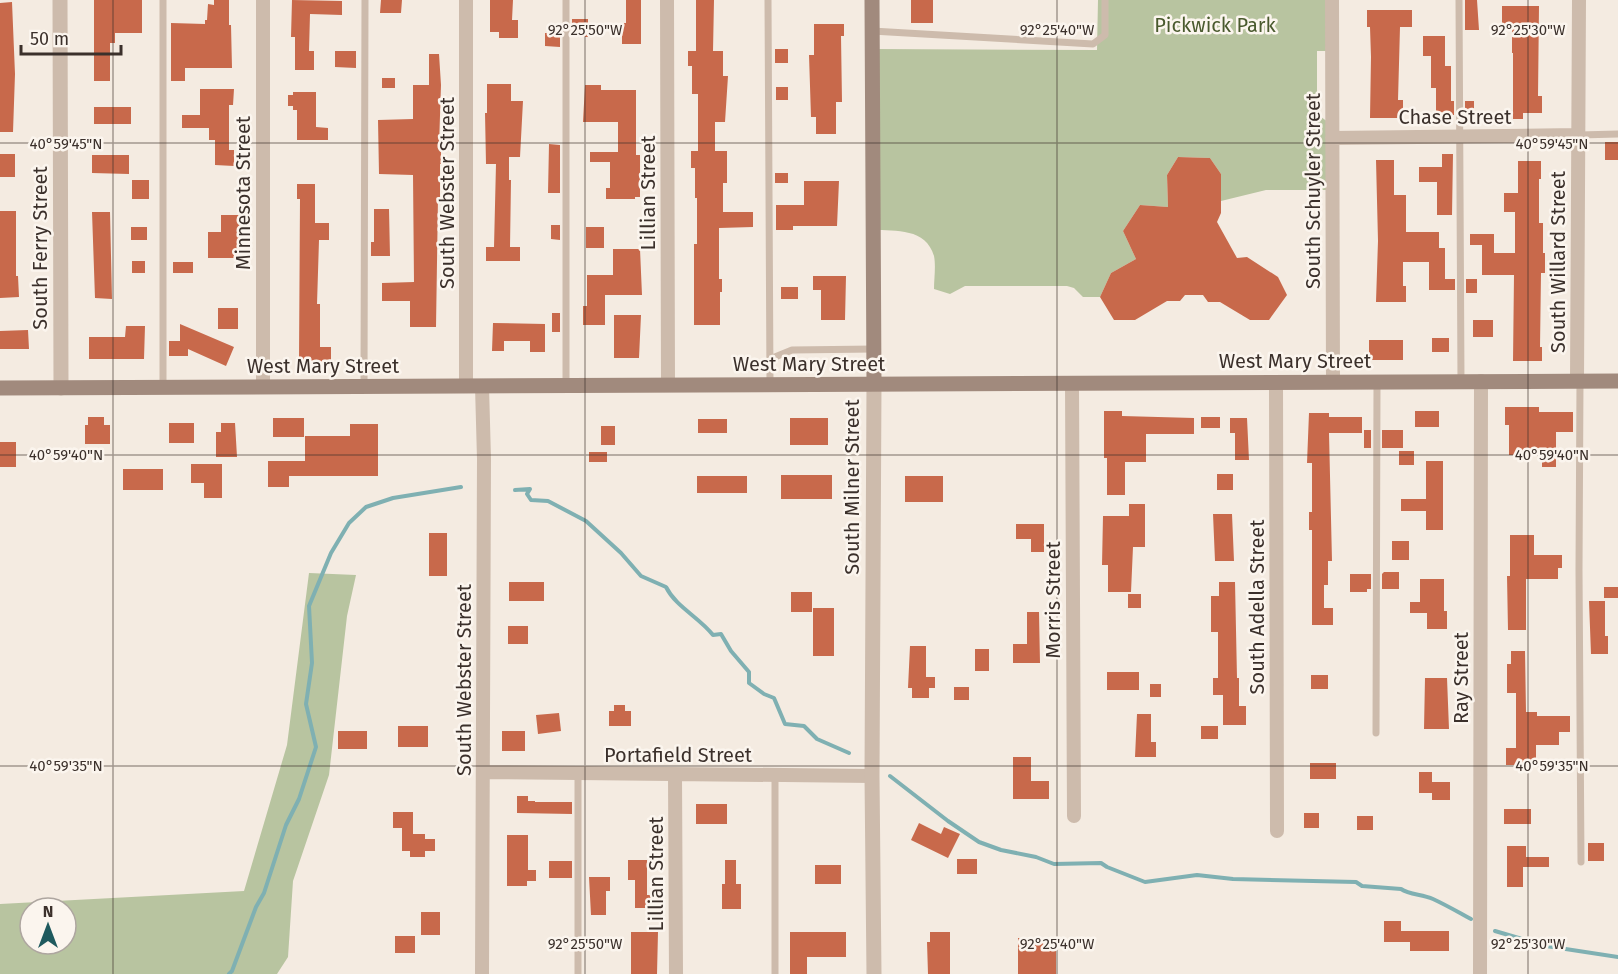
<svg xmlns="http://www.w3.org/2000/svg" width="1618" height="974" font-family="'Fira Sans',sans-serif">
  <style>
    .green { fill: #b8c4a0; fill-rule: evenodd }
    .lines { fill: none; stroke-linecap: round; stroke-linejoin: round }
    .stream { stroke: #7fb0b2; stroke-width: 4 }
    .building { fill: #c8694b }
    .service { stroke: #cdbbac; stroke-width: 7 }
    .minor { stroke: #cdbbac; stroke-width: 14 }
    .tertiary { stroke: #cdbbac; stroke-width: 15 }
    .secondary { stroke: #a18a7d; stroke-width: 15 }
    .ticks { fill: none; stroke: #3b302b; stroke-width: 1.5; stroke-opacity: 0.45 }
    .labels { text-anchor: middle; stroke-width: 5; stroke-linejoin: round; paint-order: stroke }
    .park-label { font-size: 20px; fill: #4a5a2e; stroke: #fbf5ee }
    .street-label { font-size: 20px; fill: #3b302b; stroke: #fbf5ee }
    .ticks-label { font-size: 15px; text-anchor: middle; fill: #3b302b; stroke: #fbf5ee; stroke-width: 5; stroke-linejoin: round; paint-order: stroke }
  </style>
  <rect width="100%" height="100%" fill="#f4ebe1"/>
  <path class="green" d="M1098 0H1332V51H1317V114L1332 125V190H1266L1221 201V174L1210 158 1178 157 1167 175 1168 207 1140 205 1123 231 1136 259 1111 273 1100 297H1083L1074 288 1067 286H965L950 294 934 289C934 279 936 266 934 256 926 228 896 231 873 230L872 49 1097 50Z
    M309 573 356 575 347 616 329 775 293 881 288 957 277 974H0V904L244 891 287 745ZM30 908H66V944H30Z"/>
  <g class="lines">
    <path class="stream" d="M515 490 530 489 527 494 531 500 548 501 586 521 621 553 641 576 666 587C676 607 699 617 713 635L721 634 731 651 749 672V683L764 694 774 698 785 724 804 726 817 739 849 753
      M890 776 948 821 979 842 1001 850 1036 857 1054 864 1101 863 1107 867 1145 882 1197 875 1233 879 1356 882 1362 886 1401 889C1410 895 1422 894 1433 899 1446 905 1458 912 1471 919
      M1495 931 1546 946 1618 957
      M229 974 232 971 256 907 264 893 286 825 299 799 316 747 306 704 312 663 309 606 331 553 349 523 366 507 393 498 461 487"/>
  </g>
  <path class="building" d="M94 0H142V33H115V43H110V81H94Z
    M214 0H229V25H231L232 68H185V81H171V23L205 24V20H207L208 4 214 5Z
    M292 0 342 1V15L310 14 309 51H314V70H295V37H291Z
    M381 0H402L401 13H380Z
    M490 0H513L512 20H518V38H499V32H490Z
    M626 0H641V44H622V23H626Z
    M696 0H714L713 51H723V76H728L725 122H715V151H727V183H723V212H753V227L719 228V279H722V292H720V325H694V244H697V198H695V168H691V151H698V94H692V66H688V51H696Z
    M911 0H933V23H911Z
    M1465 0H1477L1479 30H1465Z
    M12 2 15 74 13 132H0V3Z
    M1502 6H1539L1538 96H1542V113H1523V119H1513V53H1512V24H1502Z
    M1367 10H1412V27H1400L1398 100H1403V118H1370L1371 57 1370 27H1367Z
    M572 19H588V37H572Z
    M814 24H844V36H841L842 102H836V134H816V117H811L809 55H814Z
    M545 33H560V47L545 46Z
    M1423 36H1445V66H1451V101H1454V115H1436V88H1431V56H1423Z
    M775 49H788V63H775Z
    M335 51H356V68L335 67Z
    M429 54H439L441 85 439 146H441V164H440V197H438L436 327H410V301H382V283L414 282 413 175 379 174 378 120 413 119V85H429Z
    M382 78H395V88H382Z
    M487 84H511V101H523L520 157H509V180H511L510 247H520V261H486V247H494L496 164H486L485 113H487Z
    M585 85H601V90H636V155H640V197H635V199H606V188H610V162H590V152H618V122H583Z
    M776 87H788V100H776Z
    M200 89H234L233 105H229V150H234V166L215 165V140H209V128H182V115H200Z
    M293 92H316V127L328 128V140H297V110H293V106H288V95H293Z
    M1465 101H1474V115H1465Z
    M94 107H131V124H94Z
    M1605 142H1618V160H1605Z
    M549 144 560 145V193H548Z
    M0 154H15V177H0Z
    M1442 154H1453L1452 215H1437V182H1419V167H1442Z
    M92 155H129V174L92 173Z
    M1178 157 1210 158 1221 174V213L1217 222 1237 258 1247 257 1278 277 1287 295 1269 320H1250L1220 302H1208L1203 295H1185L1180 301H1167L1135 320H1114L1100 297 1111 273 1136 259 1123 231 1140 205 1168 207 1167 175Z
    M1376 160H1394V195H1406V232H1439V248H1445V279H1455V290H1429V262H1403V286H1406V302H1376L1378 241Z
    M1518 161H1541V179H1539V223H1543V253H1545V273H1541L1540 347H1542V361H1513L1514 275H1482V245H1470V234H1494V253H1515V212H1504V193H1518Z
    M775 173H788V183H775Z
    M132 180H149V199H132Z
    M804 181H839L837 226H793V230H776V205H804Z
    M297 184H315V223H329V240H319L317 304H320V347H331V362L299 361 300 199H297Z
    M374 209H389L390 256H371V242H374Z
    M0 211H16V276H18L19 297 0 298Z
    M92 212H110L112 299 95 298Z
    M221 215H242L243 258H208V232H221Z
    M551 225H560V240L551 239Z
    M131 227H147V240H131Z
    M586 227H604V248H586Z
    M613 249H640L642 295H605V325H583V306H587V275H613Z
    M132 261H145V273H132Z
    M173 262H193V273H173Z
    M813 276H846L845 320H821V290H813Z
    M1466 279H1477V293H1466Z
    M781 287H798V299H781Z
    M218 308H238V329H218Z
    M552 313H560V332H552Z
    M614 315H641L639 358H614Z
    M1473 320H1493V337H1473Z
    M493 323 545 324V352H530V341H504V351H492Z
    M180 324 234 347 226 366 188 349V356H169V341H180Z
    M126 326H145L144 359H89V337H125Z
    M28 330 29 349H0V331Z
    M1432 338H1449V352H1432Z
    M1369 340H1403V360H1369Z
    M1505 407H1539V412H1573V432H1556V467H1542V455H1509V425H1505Z
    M1104 411H1122V416L1194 418V434H1146V462H1125V495H1107V458H1104Z
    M1415 411H1439V427H1415Z
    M1309 413H1329V417H1362V433H1329L1332 561H1328V585H1324V608H1333V625H1312V530H1309V512H1312V463H1307Z
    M88 417H104V425H110V444H85V425H88Z
    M1201 417H1220V428H1201Z
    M273 418H304V437H273Z
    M790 418H828V445H790Z
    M1230 418H1247L1249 460H1235V433H1230Z
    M698 419H727V433H698Z
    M169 423H194V443H169Z
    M221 423H235L237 457H216V432H221Z
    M350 424H378V476H289V487H268V461H305V436H350Z
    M601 426H615V445H601Z
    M1364 430H1371V448H1364Z
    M1382 430H1403V448H1382Z
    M0 442H16V467H0Z
    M1399 451H1414V465H1399Z
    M589 452H607V462H589Z
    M1426 461H1443V530H1426V511H1401V499H1426Z
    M191 464H222V498H204V483H191Z
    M123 469H163V490H123Z
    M1217 474H1233V490H1217Z
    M781 475H832V499H781Z
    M697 476H747V493H697Z
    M905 476H943V502H905Z
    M1129 504H1145V547H1133L1131 592H1108V565H1102L1103 516H1129Z
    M1213 514H1232L1234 561H1215Z
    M1016 524H1044V552H1031V539H1016Z
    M429 533H447V576H429Z
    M1510 535H1534V555H1562V568H1558V579H1526V630H1508L1507 576H1510Z
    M1392 541H1409V560H1392Z
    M1384 572H1399V589H1382V574Z
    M1350 574H1371V589H1367V592H1350Z
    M1420 579H1444V611H1447V629H1427V613H1410V602H1420Z
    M509 582H544V601H509Z
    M1219 582H1235L1237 678H1239V706H1246V725H1223V695H1213V678H1218V632H1211V596H1219Z
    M1604 587H1618V598H1604Z
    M791 592H812V612H791Z
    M1128 594H1141V608H1128Z
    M1589 601H1605V636H1608V654H1591Z
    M813 608H834V656H813Z
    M1027 612H1039L1040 663H1013V644H1027Z
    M508 626H528V644H508Z
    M910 646H926V677H935V688H929V698H912V688H908Z
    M975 649H989V671H975Z
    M1511 651H1525L1526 712H1537V716H1570V732H1559V745H1536V765H1506V748H1516V693H1507V664H1511Z
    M1107 672H1139V690H1107Z
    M1311 675H1328V689H1311Z
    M1425 678H1447L1449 729H1424Z
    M1150 684H1161V697H1150Z
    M954 687H969V700H954Z
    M614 705H625V711H631V726H609V711H614Z
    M559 713 561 731 538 734 536 715Z
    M1137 714H1151V742H1156V757H1135Z
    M398 726H428V747H398Z
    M1201 726H1218V739H1201Z
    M338 731H367V749H338Z
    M502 731H525V751H502Z
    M1013 757H1031V781H1049V799H1013Z
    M1310 763H1336V779H1310Z
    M1419 772H1432V782H1450V800H1432V793H1419Z
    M517 796H528V801H535V802H572V814L517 813Z
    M696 804H727V824H696Z
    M1504 809H1531V824H1504Z
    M393 812H413V834H425V839H435V851H425V857H410V851H402V828H393Z
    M1304 813H1319V828H1304Z
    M1357 816H1373V830H1357Z
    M919 823 941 834 944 827 960 834 948 858 911 840Z
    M507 835H528V870H536V881H527V886H507Z
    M1588 843H1604V861H1588Z
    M1507 846H1526V857H1549V867H1523V887H1507Z
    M957 859H977V874H957Z
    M628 860H647V895H651V908H635V880H628Z
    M725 860H736V884H741V909H722V884H725Z
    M549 861H572V878H549Z
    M815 865H841V884H815Z
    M589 877H610V891H606V915H591Z
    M421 912H440V935H421Z
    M1384 921H1401V931H1449V951H1410V942H1384Z
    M631 932H658L657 974H631Z
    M790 932H846V957H807V974H790Z
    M930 932H950V974H928L927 942H930Z
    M395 936H415V953H395Z
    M1018 938H1056V974H1018Z"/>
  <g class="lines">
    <path class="service" d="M566 0V386
      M768 0 770 384
      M1459 0 1461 381
      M872 31 1093 44 1105 35V0
      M1579 135 1618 134
      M770 359 792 350 874 349
      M1580 381 1579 570 1581 862
      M364 387 365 0
      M163 388V0
      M1376 733 1377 382
      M775 775V974
      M578 974V773"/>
    <path class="minor" d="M263 0V387
      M466 0V386
      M667 0 668 385
      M1332 0 1333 382
      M1332 138 1578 135
      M1577 381 1579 0
      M1072 383 1074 816
      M1276 383 1277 831
      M484 772 872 776
      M675 775 676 974
      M482 974 484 459 482 386
      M1480 974 1481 381"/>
    <path class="tertiary" d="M60 0 61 388
      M874 384 872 776 874 974"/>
    <path class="secondary" d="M872 0 874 384
      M0 388 1618 381"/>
  </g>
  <path class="ticks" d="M113 0V974M585 0V974M1057 0V974M1528 0V974M0 143H1618M0 455H1618M0 766H1618"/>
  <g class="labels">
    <g class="park-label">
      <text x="1215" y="32">Pickwick Park</text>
    </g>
    <g class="street-label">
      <text x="1455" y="124">Chase Street</text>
      <text transform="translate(1313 191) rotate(-90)" y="7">South Schuyler Street</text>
      <text transform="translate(243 193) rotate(-90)" y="7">Minnesota Street</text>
      <text transform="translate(447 193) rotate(-90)" y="7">South Webster Street</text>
      <text transform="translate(648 193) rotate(-90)" y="7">Lillian Street</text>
      <text transform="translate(40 248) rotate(-90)" y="7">South Ferry Street</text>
      <text transform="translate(1558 262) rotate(-90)" y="7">South Willard Street</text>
      <text x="1295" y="368">West Mary Street</text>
      <text x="809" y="371">West Mary Street</text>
      <text x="323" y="373">West Mary Street</text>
      <text transform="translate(852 487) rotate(-90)" y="7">South Milner Street</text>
      <text transform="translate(1053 600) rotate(-90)" y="7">Morris Street</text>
      <text transform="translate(1257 607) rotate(-90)" y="7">South Adella Street</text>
      <text transform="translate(1461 678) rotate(-90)" y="7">Ray Street</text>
      <text transform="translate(464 680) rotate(-90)" y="7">South Webster Street</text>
      <text x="678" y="762">Portafield Street</text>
      <text transform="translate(656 874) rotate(-90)" y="7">Lillian Street</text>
    </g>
  </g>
  <g class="ticks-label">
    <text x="585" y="35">92°25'50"W</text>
    <text x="1057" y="35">92°25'40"W</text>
    <text x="1528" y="35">92°25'30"W</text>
    <text x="66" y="149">40°59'45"N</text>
    <text x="1552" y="149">40°59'45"N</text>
    <text x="66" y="460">40°59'40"N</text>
    <text x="1552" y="460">40°59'40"N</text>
    <text x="66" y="771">40°59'35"N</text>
    <text x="1552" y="771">40°59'35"N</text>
    <text x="585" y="949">92°25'50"W</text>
    <text x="1057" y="949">92°25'40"W</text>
    <text x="1528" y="949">92°25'30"W</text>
  </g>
  <g transform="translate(48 926)"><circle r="28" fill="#fbf5ee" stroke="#aea6a0" stroke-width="1.5"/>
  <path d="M0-4.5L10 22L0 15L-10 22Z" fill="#1f5a5e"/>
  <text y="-9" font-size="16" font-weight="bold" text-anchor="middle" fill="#3b302b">N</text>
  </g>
  <path d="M21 45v9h100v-9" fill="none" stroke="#3b302b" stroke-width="3"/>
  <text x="30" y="45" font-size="18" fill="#3b302b" stroke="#fbf5ee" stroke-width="4.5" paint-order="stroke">50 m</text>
</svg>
